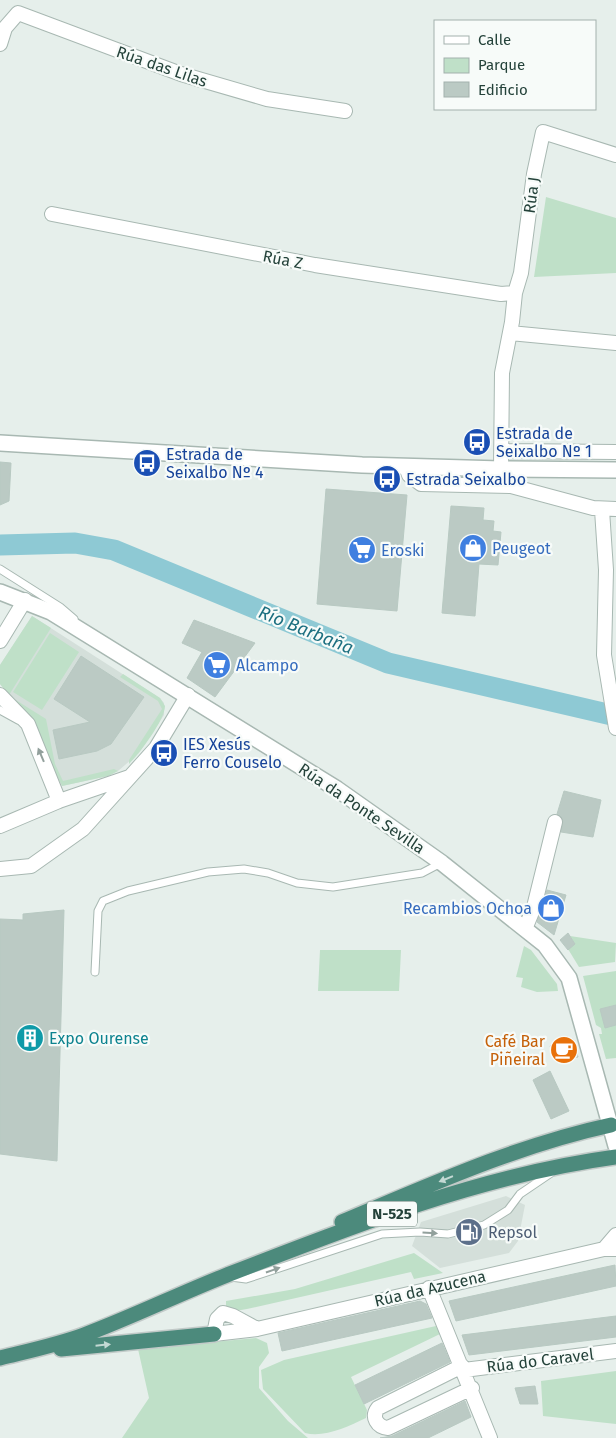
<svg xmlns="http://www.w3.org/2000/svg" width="616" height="1438" font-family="'Fira Sans',sans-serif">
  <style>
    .built { fill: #d4dfda }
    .green { fill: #bfe0c8 }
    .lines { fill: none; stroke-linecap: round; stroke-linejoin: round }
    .river { stroke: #8ec9d4; stroke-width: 21 }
    .building { fill: #bbcac4; stroke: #b8c9c2 }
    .service-casing { stroke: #a8b8b2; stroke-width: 9 }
    .minor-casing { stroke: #a8b8b2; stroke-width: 16 }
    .tertiary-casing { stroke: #a8b8b2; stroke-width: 18 }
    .trunk-casing { stroke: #c2cac8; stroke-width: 18 }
    .service { stroke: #fff; stroke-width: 7 }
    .minor { stroke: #fff; stroke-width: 14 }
    .tertiary { stroke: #fff; stroke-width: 15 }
    .trunk { stroke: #4c8a7c; stroke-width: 15 }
    .oneway { fill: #92a09c }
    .oneway2 { fill: #c4d9d4 }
    .labels { text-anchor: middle; stroke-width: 4.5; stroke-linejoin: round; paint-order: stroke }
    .shield { fill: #f7fbf9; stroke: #637a73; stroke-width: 1 }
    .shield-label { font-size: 15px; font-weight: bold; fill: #24423a }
    .street-label { font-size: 16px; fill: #24423a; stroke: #f7fbf9 }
    .transit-label { font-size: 16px; fill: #164399; stroke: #f7fbf9; text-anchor: start }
    .shop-label { font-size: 16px; fill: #366cbe; stroke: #f7fbf9; text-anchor: start }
    .culture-label { font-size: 16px; fill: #0d838f; stroke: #f7fbf9; text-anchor: start }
    .food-label { font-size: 16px; fill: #c56008; stroke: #f7fbf9; text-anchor: end }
    .service-label { font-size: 16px; fill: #4e5e75; stroke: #f7fbf9; text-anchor: start }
    .water-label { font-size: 18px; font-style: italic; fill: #1c6f80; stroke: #f7fbf9 }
  </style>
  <rect width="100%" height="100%" fill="#e6efeb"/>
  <path class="built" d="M32 616 160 698 164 703V715L139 753 118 771 108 776 62 786 31 723 0 684V665Z
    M506 1196 525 1205 518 1241 509 1253 440 1268 412 1246 421 1222Z"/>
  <path class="green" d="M546 197 616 218V273L534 277Z
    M32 616 51 628 9 695 0 684V665Z
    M50 633 79 652 42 710 13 692Z
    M123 674 160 698 165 706C165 720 139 754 129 764V760L162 709 158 701 120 677Z
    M11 697 46 719 55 764 63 781 114 769 118 771 108 776 62 786 31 723Z
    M570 936 616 943 615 962 579 967 568 949 575 944Z
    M524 946 531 950 557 984 558 991 537 992 521 987 523 978 516 977Z
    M320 950H401L399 991H318Z
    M616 971V1058L606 1059 599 1034H602L601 1028 596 1025 583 976Z
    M414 1253 443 1273 414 1279 411 1272 247 1309 235 1311 226 1309V1301L295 1289Z
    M436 1326 440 1334 351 1377 367 1410 366 1418C347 1427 324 1438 305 1433L263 1389 261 1370 284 1360Z
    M256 1338 267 1343 269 1353 259 1367V1388L288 1421 308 1438H122L149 1398 138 1349Z
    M616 1371V1424L543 1416 541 1381Z"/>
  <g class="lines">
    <path class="river" d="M0 545 75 543 114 550 388 663 616 716"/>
  </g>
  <path class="building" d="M0 462 11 463 9 501 0 505Z
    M326 489 407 495 397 611 317 604Z
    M451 506 484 508 483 520 494 521 493 531 501 532 498 565 479 564 475 616 442 613Z
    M194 620 255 643 215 697 187 678 202 652 182 643Z
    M81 656 144 697 111 744 97 751 59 759 53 730 90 722 54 699Z
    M564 791 601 800 593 837 561 832 563 820 557 814Z
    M547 890 566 895 554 935 537 922Z
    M64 910 57 1161 0 1154V919L23 920V914Z
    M568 933 575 944 568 950 560 940Z
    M616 1005V1025L605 1028 600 1009Z
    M573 1039 578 1057 569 1059 568 1056 561 1059 555 1054 550 1046Z
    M550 1071 569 1111 551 1119 533 1080Z
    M615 1265 616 1286 516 1308 456 1321 449 1301Z
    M420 1301 426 1304 432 1318 282 1351 278 1333Z
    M616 1316V1337L469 1355 462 1335Z
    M442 1343 450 1362 364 1404 355 1385Z
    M535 1386 538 1404H520L515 1388Z
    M465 1401 471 1417 428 1438H380L392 1436Z"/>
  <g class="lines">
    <g class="service-casing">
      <path id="service" d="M0 569 60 607 74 619
        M0 710 18 720
        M95 972 98 911 103 901 128 891 208 872 244 869 268 873 297 883 333 887 422 873 441 863
        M231 1277 246 1279 382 1234 420 1232 448 1234 484 1225 508 1210 520 1194 551 1173"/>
    </g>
    <g class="minor-casing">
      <path id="minor" d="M0 44 5 28 18 13 181 74 267 99 345 111
        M52 214 315 265 501 294 515 293
        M510 333 616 343
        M502 451 616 452
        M406 467 409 475 421 484 511 486 593 508 616 509
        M501 469 502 373 512 322 515 293 521 273 534 174 543 132 616 155
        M602 510 606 570 604 655 616 728
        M0 641 25 600
        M0 695 28 724 59 801
        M0 826 59 801 129 777
        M0 869 31 866 83 829 156 748 188 695
        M525 929 534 907 555 822
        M604 1249 616 1235
        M429 1288 490 1438
        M257 1329 233 1316 223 1313 217 1319 214 1334 257 1329 604 1249H616
        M462 1366 378 1408C371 1417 377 1427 388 1428L472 1388
        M464 1370 616 1351"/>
    </g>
    <g class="tertiary-casing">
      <path id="tertiary" d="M0 443 362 465 501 469 616 470
        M0 592 51 612 337 789 442 863 545 945 569 978 616 1146"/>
    </g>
    <g class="trunk-casing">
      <path id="trunk" d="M342 1222C430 1185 518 1145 611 1125
        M61 1349 214 1334
        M0 1358C28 1351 57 1345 84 1335 132 1317 179 1294 227 1275 352 1226 482 1175 616 1157"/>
    </g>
    <use href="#service" class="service"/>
    <use href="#minor" class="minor"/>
    <use href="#tertiary" class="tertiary"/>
    <use href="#trunk" class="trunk"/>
  </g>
  <defs><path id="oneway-solid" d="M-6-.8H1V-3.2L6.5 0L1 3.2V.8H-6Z" transform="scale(1.25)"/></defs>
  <g class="oneway">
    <use href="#oneway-solid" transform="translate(41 755) rotate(-113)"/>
    <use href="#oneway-solid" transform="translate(430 1233) rotate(4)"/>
    <use href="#oneway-solid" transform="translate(273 1270) rotate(-19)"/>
  </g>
  <g class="oneway2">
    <use href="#oneway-solid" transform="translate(446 1179) rotate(158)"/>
    <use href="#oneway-solid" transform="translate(103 1345) rotate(-6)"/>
  </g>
  <defs>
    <g id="bus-disc" transform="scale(1.4375)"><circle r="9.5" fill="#1a4fb4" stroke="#f7fbf9"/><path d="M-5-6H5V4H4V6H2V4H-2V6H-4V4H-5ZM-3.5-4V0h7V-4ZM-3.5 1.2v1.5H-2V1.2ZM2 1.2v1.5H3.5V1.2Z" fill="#fff"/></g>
    <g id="shop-disc" transform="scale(1.4375)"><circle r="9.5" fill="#3f7fe0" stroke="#f7fbf9"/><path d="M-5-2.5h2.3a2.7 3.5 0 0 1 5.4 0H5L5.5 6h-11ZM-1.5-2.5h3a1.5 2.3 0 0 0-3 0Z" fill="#fff"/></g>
    <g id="supermarket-disc" transform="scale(1.4375)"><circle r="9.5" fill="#3f7fe0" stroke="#f7fbf9"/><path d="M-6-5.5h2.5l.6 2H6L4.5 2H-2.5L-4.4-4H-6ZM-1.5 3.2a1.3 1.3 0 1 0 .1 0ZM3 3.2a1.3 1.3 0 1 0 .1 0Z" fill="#fff"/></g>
    <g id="building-disc" transform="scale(1.4375)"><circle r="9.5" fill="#0f9aa8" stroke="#f7fbf9"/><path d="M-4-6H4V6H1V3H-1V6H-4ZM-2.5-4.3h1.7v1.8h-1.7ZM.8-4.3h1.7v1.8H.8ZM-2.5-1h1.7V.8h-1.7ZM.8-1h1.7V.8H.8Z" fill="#fff"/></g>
    <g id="cafe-disc" transform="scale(1.4375)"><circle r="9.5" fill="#e8710a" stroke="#f7fbf9"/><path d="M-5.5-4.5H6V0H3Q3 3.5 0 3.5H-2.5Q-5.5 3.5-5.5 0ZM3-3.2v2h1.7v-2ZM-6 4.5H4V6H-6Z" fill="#fff"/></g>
    <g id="fuel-disc" transform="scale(1.4375)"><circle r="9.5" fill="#5c6f8a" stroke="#f7fbf9"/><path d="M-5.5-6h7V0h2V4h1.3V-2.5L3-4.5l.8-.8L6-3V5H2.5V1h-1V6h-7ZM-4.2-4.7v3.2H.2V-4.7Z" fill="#fff"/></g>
  </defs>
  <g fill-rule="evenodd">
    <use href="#bus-disc" x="477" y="442"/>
    <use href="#bus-disc" x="147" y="463"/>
    <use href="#bus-disc" x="387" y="479"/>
    <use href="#shop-disc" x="473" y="548"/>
    <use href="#supermarket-disc" x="362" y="550"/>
    <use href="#supermarket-disc" x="217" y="665"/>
    <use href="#bus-disc" x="164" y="753"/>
    <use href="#shop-disc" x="551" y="908"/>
    <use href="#building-disc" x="30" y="1038"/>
    <use href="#cafe-disc" x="564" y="1050"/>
    <use href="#fuel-disc" x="469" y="1232"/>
  </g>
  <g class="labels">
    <rect class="shield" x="367" y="1201.5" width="50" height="25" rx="4"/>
    <g class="shield-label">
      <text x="392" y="1219">N-525</text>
    </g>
    <g class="street-label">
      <text transform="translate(162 66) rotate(19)" y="6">Rúa das Lilas</text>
      <text transform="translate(531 195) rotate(-82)" y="6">Rúa J</text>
      <text transform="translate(283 259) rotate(11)" y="6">Rúa Z</text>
      <text transform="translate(362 808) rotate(34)" y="6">Rúa da Ponte Sevilla</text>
      <text transform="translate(430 1288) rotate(-13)" y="6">Rúa da Azucena</text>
      <text transform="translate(540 1360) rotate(-7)" y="6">Rúa do Caravel</text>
    </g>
    <g class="transit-label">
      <text x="496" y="439">Estrada de<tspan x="496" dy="18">Seixalbo Nº 1</tspan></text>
      <text x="166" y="460">Estrada de<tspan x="166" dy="18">Seixalbo Nº 4</tspan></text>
      <text x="406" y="485">Estrada Seixalbo</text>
      <text x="183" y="750">IES Xesús<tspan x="183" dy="18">Ferro Couselo</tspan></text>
    </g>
    <g class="shop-label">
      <text x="492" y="554">Peugeot</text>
      <text x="381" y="556">Eroski</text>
      <text x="236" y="671">Alcampo</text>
      <text x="532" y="914" text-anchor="end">Recambios Ochoa</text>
    </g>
    <g class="culture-label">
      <text x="49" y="1044">Expo Ourense</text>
    </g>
    <g class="food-label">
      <text x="545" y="1047">Café Bar<tspan x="545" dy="18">Piñeiral</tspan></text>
    </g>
    <g class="service-label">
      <text x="488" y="1238">Repsol</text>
    </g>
    <g class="water-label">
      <text transform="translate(306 630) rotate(22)" y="6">Río Barbaña</text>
    </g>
  </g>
  <rect x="434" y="20" width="162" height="90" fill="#f7fbf9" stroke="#a3b1ad"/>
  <rect x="444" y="36" width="25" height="8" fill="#ffffff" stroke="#a3b1ad"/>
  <text x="478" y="45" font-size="15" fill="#24423a">Calle</text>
  <rect x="444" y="58" width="25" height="15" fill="#bfe0c8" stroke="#a3b1ad"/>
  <text x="478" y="70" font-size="15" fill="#24423a">Parque</text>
  <rect x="444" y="82" width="25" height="15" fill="#bbcac4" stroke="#a3b1ad"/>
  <text x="478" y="95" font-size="15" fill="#24423a">Edificio</text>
</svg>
